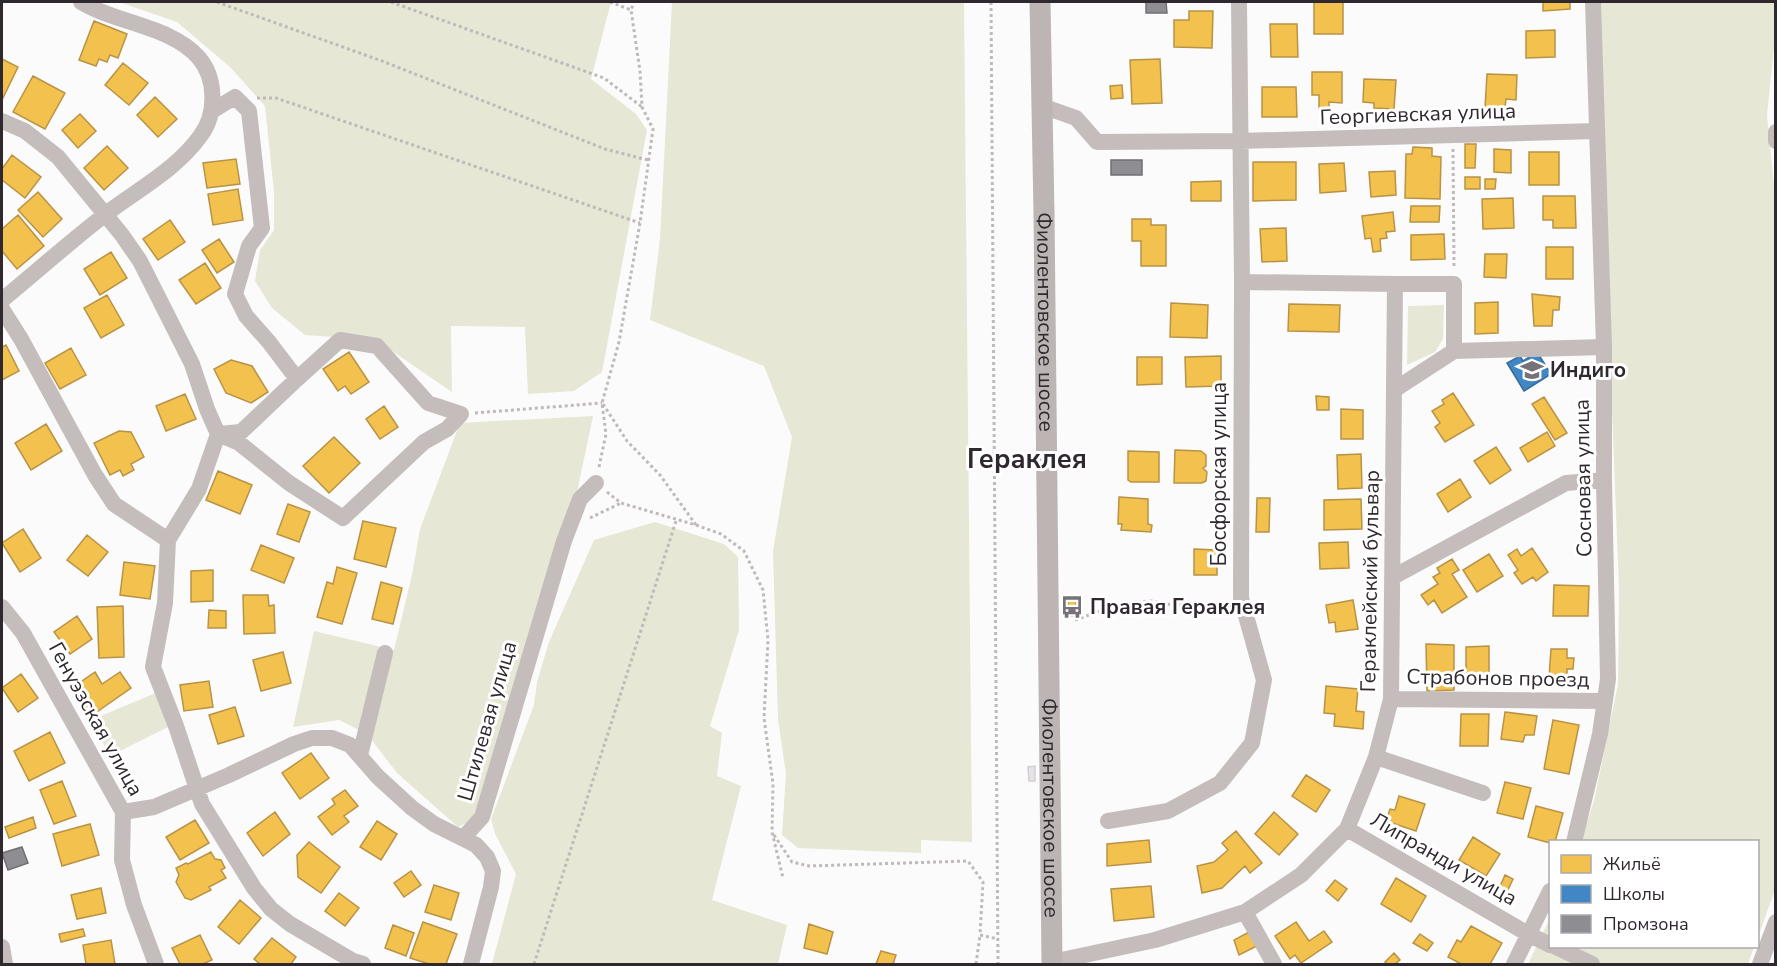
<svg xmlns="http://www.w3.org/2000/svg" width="1777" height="966" font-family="'Nunito Sans',sans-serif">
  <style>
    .green { fill: #e6e7d4 }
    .homes { fill: #f2c14e; stroke: #b89345; stroke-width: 1.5 }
    .schools { fill: #3f88c5; stroke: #3a6c98; stroke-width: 1.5 }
    .industry { fill: #8d8d92; stroke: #716f74; stroke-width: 1.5 }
    .building { fill: #e6e2e5; stroke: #d2ced2; stroke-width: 1.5 }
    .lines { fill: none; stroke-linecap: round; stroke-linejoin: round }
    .path { stroke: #bfbab9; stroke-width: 3; stroke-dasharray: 3 3; stroke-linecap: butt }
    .minor { stroke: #c4bdbb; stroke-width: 16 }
    .major { stroke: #bcb5b4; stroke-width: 21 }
    .labels { text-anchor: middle; stroke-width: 6; stroke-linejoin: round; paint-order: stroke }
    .street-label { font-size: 21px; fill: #2f292f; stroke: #fff }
    .poi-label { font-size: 21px; font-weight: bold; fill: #2f292f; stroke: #fff; text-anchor: start }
    .district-label { font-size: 27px; font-weight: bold; fill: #2f292f; stroke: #fff }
  </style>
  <rect width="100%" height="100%" fill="#fcfbfc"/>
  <path class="green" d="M119 2H611L591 79 636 114 647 130 602 372 574 391 528 394 525 327 451 326 452 392 376 340 305 335 272 308 255 281 260 250 274 230V192L265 106 230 67 177 22Z
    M672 2H964L972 842 921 840V853L798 848 782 835 786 774 778 719 773 551 792 437 764 366 650 320 660 239Z
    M1596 2H1775V38L1767 115 1776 206V887L1758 937V842H1580L1594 801 1618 684 1619 589Z
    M1444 305 1443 339 1435 352 1407 365 1408 306Z
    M593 416 576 497 485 814 458 827 397 773 367 734 339 720 293 727 314 631 394 650 412 575 420 529 460 423Z
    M655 522 724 544 738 557 739 630 710 726 722 733 717 776 741 786 712 900 787 925 778 964H492L516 874 495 834 491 819 534 705 537 682 549 642 594 540Z
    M158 692 170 726 110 756 91 720Z
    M1550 918V946L1754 947 1748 964H1528Z"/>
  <path class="homes" d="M1314 2H1343V34H1314Z
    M1543 2H1570V9L1543 11Z
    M1189 11H1213L1212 48 1174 47V20H1189Z
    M94 21 127 34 118 58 110 55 107 62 99 59 96 66 79 60Z
    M1270 24H1297L1298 57H1271Z
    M1555 30V57L1526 58V31Z
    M2 59 18 67 2 100Z
    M1160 59 1162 103 1132 104 1130 60Z
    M123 63 148 83 129 105 105 85Z
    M1312 72H1342V103L1329 102V109H1319V95H1312Z
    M1487 74 1517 75 1516 100 1506 99 1505 108H1485Z
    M33 76 65 93 45 129 13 112Z
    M1364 79 1396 80 1394 109 1374 108V103L1363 102Z
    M1122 85 1123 98 1111 99 1110 86Z
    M1262 87H1296L1297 117H1262Z
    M155 97 177 119 158 137 137 115Z
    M80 114 96 131 78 148 62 130Z
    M1465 144H1476L1475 168H1465Z
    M107 146 128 168 104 190 84 168Z
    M1413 147 1432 148V156L1441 157 1440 199 1405 198 1406 154H1412Z
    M1494 149 1511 150V173L1494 172Z
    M1529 152H1559V185H1529Z
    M12 155 41 177 25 198 2 180V169Z
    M236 159 240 184 207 188 203 163Z
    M1253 162H1296V200L1253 201Z
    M1344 163 1346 191 1320 193 1319 164Z
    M1395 171 1396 195 1371 197 1369 172Z
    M1465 177H1480V189H1465Z
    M1485 179H1496L1495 189H1485Z
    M1221 181V201H1191V182Z
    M238 189 243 220 213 225 208 194Z
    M38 192 62 219 43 237 18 210Z
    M1543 196H1575L1576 228H1553V220H1543Z
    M1513 198 1514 228 1483 229 1482 199Z
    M1411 206H1440L1439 222H1410Z
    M1393 212 1395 231 1386 232 1387 238 1380 239 1381 251 1373 252 1371 238 1365 239 1362 216Z
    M18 215 44 246 17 269 2 251V229Z
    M1132 219H1151V225H1166V266H1141V241H1132Z
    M170 220 185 242 158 260 143 239Z
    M1286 228 1287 261 1262 262 1260 229Z
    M1444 234 1445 259 1411 260V235Z
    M219 239 234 262 217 273 202 250Z
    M1546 247H1573V279H1546Z
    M111 252 127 278 100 295 84 269Z
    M1485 254H1507L1506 278 1484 277Z
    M205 263 221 288 196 304 179 280Z
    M1532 294 1560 297 1559 310H1553L1552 326H1534Z
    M107 295 124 325 101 338 84 308Z
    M1498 302V333L1475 334V303Z
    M1171 303 1208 305 1207 338 1170 337Z
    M1289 304 1340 305 1339 332 1288 331Z
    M6 345 19 371 2 380V347Z
    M71 348 86 375 60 389 45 363Z
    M349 352 369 382 351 394 345 386 338 391 323 369Z
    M1221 356V386L1186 387 1185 357Z
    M1137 357H1162V384L1137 385Z
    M231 360 252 366 268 392 251 403 226 393 214 369Z
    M1453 393 1474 425 1445 442 1435 427 1440 423 1432 411 1444 404 1442 400Z
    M185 394 196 419 166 431 156 406Z
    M1316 396 1329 397V410H1317Z
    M1544 397 1567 433 1555 440 1532 404Z
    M384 406 398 427 380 439 366 419Z
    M1341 409 1363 410V439H1341Z
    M46 424 62 451 31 470 15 443Z
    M119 431 131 432 144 457 131 464 134 470 123 476 120 470 110 475 94 443Z
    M1547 432 1555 446 1528 462 1520 448Z
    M334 437 360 463 329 493 303 466Z
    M1496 447 1511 470 1490 484 1474 461Z
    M1175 450 1201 451 1206 455V466L1203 468 1207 472 1206 481 1202 483H1174Z
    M1128 451 1159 452V482H1131L1128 480Z
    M1361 454 1362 488 1338 489 1337 455Z
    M218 471 252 485 240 514 206 500Z
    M1460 479 1471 497 1448 512 1437 494Z
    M1119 497 1148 499V524L1152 525 1151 532 1121 530 1122 524H1118Z
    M1257 498H1270L1269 532H1256Z
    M1361 499 1362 529 1324 530V500Z
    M288 504 310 512 299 542 277 534Z
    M363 521 396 528 386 567 354 559Z
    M23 529 41 558 20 572 2 543Z
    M87 535 108 552 88 576 67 560Z
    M1348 542 1349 568 1320 569 1319 543Z
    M261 545 294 558 284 583 251 570Z
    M1532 548 1548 572 1536 581 1533 577 1522 584 1514 573 1518 570 1508 555 1517 549 1521 556Z
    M1194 549 1217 550V575H1194Z
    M1489 554 1503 576 1477 592 1463 570Z
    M1452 559 1459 570 1452 574 1467 597 1442 613 1434 600 1428 605 1421 595 1438 584 1433 577 1440 573 1437 568Z
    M124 562 155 566 150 599 120 595Z
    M337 567 357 573 342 624 317 617 327 582 333 584Z
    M213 570V601L191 602V571Z
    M381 582 402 588 393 624 372 619Z
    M1554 585 1589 586 1588 616H1553Z
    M243 595H268L269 606 274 605 275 633 244 634Z
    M1353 600 1358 629 1336 632 1335 622 1329 623 1326 605Z
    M1068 601H1076V616H1068Z
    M123 606 124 657 99 658 97 607Z
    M209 610 226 611V628H208Z
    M77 616 92 639 70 654 54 632Z
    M1426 644 1454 645V690L1427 691Z
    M1489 646V679H1466V647Z
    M1551 649H1567V658H1574L1573 669H1567V679L1549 678Z
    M283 652 291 683 261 691 253 660Z
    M95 672 102 684 120 672 131 688 91 716 72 688Z
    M21 674 38 698 18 712 2 688Z
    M209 681 213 707 184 711 180 685Z
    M1326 686 1358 689 1356 711 1364 712 1363 729 1334 726 1335 714 1324 713Z
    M235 707 244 736 218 744 209 715Z
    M1505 712 1537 716 1534 735H1525L1523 742 1501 739Z
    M1461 714H1489L1488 746H1460Z
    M1553 720 1579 725 1569 774 1544 769Z
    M50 732 65 763 29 781 14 751Z
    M311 753 329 778 300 799 282 773Z
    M1306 775 1330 790 1316 812 1292 796Z
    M62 781 76 816 54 824 40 790Z
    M1505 782 1531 788 1523 819 1497 813Z
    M345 790 358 806 344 816 349 822 332 835 318 817 335 804 332 799Z
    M1399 796 1425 804 1416 831 1386 821 1390 809 1395 810Z
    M1536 806 1563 813 1555 842 1550 843 1528 837Z
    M275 812 290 834 263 856 247 833Z
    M1274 812 1298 834 1279 855 1255 834Z
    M33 817 36 828 9 838 5 827Z
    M195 820 209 843 180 860 166 837Z
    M377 821 397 834 381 860 360 847Z
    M90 824 99 855 62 866 53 834Z
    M1236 831 1262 863 1250 873 1245 866 1222 888 1202 893 1197 866 1214 862 1228 850 1222 843Z
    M1473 837 1500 854 1486 876 1459 860Z
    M1149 840 1151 862 1107 866V844Z
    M309 842 340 867 321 893 298 877 297 855Z
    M211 852 215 859 221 860 225 868 221 870 226 878 209 887 211 890 191 900 185 898 176 882 179 875 176 868 186 863 188 864Z
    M411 871 421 885 404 897 394 883Z
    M1505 875 1513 879 1505 896 1497 893Z
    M1396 878 1426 896 1411 922 1381 904Z
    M1335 880 1347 889 1338 901 1326 891Z
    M434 885 459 893 451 920 425 912Z
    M1151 886 1154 917 1114 921 1111 889Z
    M101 888 106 913 77 919 71 895Z
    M339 893 359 908 345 926 325 911Z
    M240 900 261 918 239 944 218 927Z
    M423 922 457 934 446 964H429L410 958Z
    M1296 922 1309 941 1324 931 1332 942 1301 963 1295 955 1290 959 1275 936Z
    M809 924 833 932 827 954 804 948Z
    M393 925 414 933 406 956 385 948Z
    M1471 926 1502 943 1490 964H1461L1448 957 1457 940 1461 942Z
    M83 929 85 936 61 942 59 934Z
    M1249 932 1257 946 1239 955 1234 940Z
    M1420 934 1433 943 1427 951 1413 943Z
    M200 935 212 960 203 964H180L172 948Z
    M272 938 296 957 291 964H260L254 959Z
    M111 940 115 964H86L83 945Z
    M881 951 896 955 893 964H876Z
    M1394 953 1400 960 1395 964H1387L1385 962Z"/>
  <path class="schools" d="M1537 352 1551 374 1524 391 1507 363 1520 356 1523 361Z"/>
  <path class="industry" d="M1146 2H1166L1167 13H1146Z
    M1111 160H1142V175H1111Z
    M22 847 28 863 8 870 2 853Z"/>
  <path class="building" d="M1035 766V781H1029L1028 767Z"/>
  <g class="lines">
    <path class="path" d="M217 2 382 61 605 149 648 160
      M391 2 604 78 642 107
      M610 2 631 10
      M991 2 998 964
      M257 98H276L640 223
      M1453 149 1454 268
      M603 404 627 441 660 475 696 525
      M475 413 602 403
      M599 467 606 434 602 403 619 342 640 223 653 129 642 107 640 71 631 10 634 2
      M607 492 621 503 696 525 721 534 744 551 763 590 768 640 764 718 773 784 772 832 783 878
      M590 518 621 503
      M1075 620 1103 610H1119L1135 602 1152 601 1173 605 1226 603
      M774 835 792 862 809 866 968 861 983 882 980 935 998 939
      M534 964 676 521
      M976 964 980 935"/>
    <path class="minor" d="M1239 2 1242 282 1395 284
      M1042 106 1076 118 1097 142 1240 141 1597 131
      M2 121 25 131 58 157 122 235 140 261 192 364 207 409 218 434 239 443 289 483 343 518 424 442 447 429 461 414 428 403 377 346 340 340 297 379 269 342 246 316 235 294 249 246 262 228 249 111 235 97 212 111
      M1776 132V141
      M2 300C37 271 71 241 107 213 139 189 178 168 201 135 217 113 216 78 199 58 172 26 115 23 81 2
      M2 309 21 339 95 475 114 504 168 540
      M1454 351 1604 347
      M218 434 199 489 168 540 165 603 153 667 176 726 202 804 254 888 271 909 290 924 353 961 363 964
      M219 434 241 432 297 379
      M1393 577 1566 483 1604 480
      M2 607 23 633 123 812 122 860 134 905 156 964
      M1391 699 1605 701
      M360 755 385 653
      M1376 757 1483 793
      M123 812 154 807 229 775 294 744 312 738H332L350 745 378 777 412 808 434 824 476 845 487 857 493 871 491 887 471 964
      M1108 821 1168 811 1220 783 1252 743 1264 680 1241 598 1242 282
      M1347 829 1530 935 1550 945
      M464 837 482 817 564 541 580 499 596 483
      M1574 842 1600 734 1608 679 1604 480V347L1593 2
      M1245 912 1274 964
      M1554 946 1592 964
      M2 947 5 964
      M1052 962 1155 940 1245 912 1301 875 1347 829 1376 757 1391 699 1395 284H1454V351L1394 390
      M1514 964 1550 891
      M1760 964 1776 922"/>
    <path class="major" id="s1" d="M1040 2 1044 213 1052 964"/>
  </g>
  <defs>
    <g id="school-bare" transform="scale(1.8)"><path d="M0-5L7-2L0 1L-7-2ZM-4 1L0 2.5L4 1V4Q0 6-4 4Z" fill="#777277" stroke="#fff" stroke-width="2.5" paint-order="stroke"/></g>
    <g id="bus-bare" transform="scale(1.8)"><path d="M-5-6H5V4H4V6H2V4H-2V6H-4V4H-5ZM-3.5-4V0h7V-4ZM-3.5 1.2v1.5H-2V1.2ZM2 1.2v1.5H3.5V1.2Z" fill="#777277" stroke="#fff" stroke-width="2.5" paint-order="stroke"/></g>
  </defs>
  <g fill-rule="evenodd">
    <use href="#school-bare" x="1532" y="370"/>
    <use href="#bus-bare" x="1072" y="607"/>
  </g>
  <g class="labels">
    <g class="street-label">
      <text transform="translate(1418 114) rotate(-2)" y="7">Георгиевская улица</text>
      <text dy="7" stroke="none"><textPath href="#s1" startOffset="320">Фиолентовское шоссе</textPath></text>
      <text transform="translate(1219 474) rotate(-90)" y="7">Босфорская улица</text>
      <text transform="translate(1583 478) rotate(-91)" y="7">Сосновая улица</text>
      <text transform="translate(1370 581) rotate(-89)" y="7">Гераклейский бульвар</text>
      <text transform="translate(1498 678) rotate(1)" y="7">Страбонов проезд</text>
      <text transform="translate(96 719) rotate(61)" y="7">Генуэзская улица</text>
      <text transform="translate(487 721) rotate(-74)" y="7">Штилевая улица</text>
      <text dy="7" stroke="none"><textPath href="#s1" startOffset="806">Фиолентовское шоссе</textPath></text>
      <text transform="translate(1444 859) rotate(30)" y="7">Липранди улица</text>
    </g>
    <g class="poi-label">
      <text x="1550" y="377">Индиго</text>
      <text x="1090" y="614">Правая Гераклея</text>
    </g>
    <g class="district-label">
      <text x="1027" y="468">Гераклея</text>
    </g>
  </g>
  <rect width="1777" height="966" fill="none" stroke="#2f292f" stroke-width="6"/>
  <rect x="1549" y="840" width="210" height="108" fill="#ffffff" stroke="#aca9ac" stroke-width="1.5"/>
  <rect x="1561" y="855" width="30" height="18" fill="#f2c14e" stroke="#aca9ac" stroke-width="1.5"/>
  <text x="1603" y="870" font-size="18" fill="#2f292f">Жильё</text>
  <rect x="1561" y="885" width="30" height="18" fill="#3f88c5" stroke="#aca9ac" stroke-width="1.5"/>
  <text x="1603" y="900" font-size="18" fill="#2f292f">Школы</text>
  <rect x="1561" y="915" width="30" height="18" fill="#8d8d92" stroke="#aca9ac" stroke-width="1.5"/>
  <text x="1603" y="930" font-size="18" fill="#2f292f">Промзона</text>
</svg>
